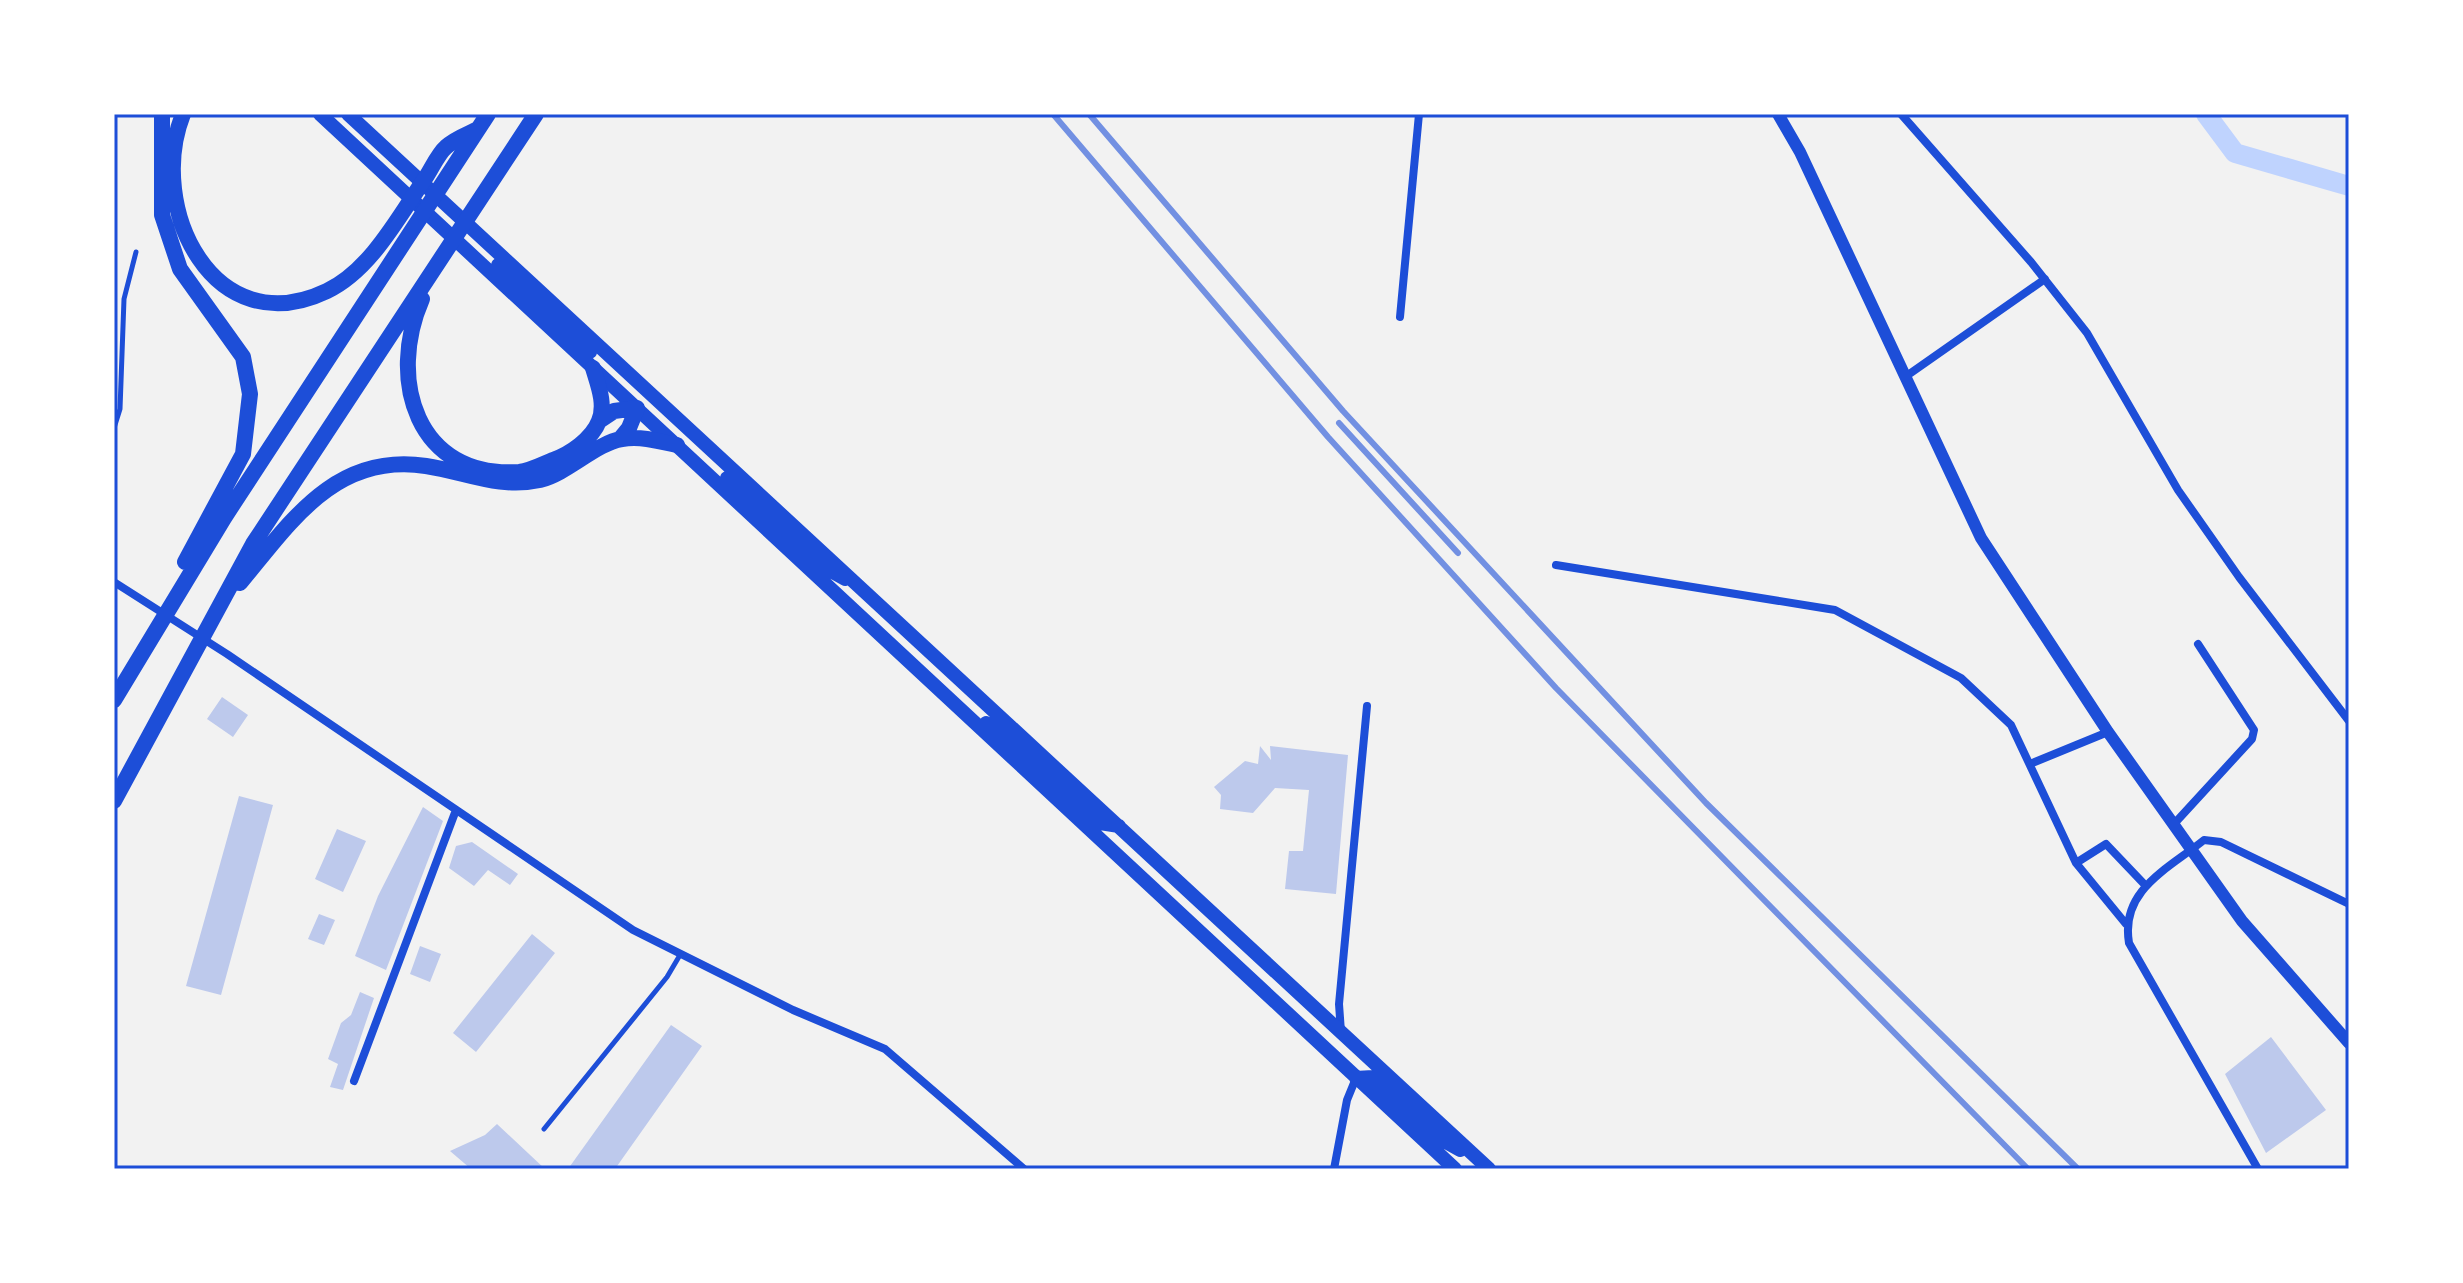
<svg xmlns="http://www.w3.org/2000/svg" width="2463" height="1283" font-family="'Roboto Condensed',sans-serif">
  <style>
    .lines { fill: none; stroke-linecap: round; stroke-linejoin: round }
    .canal { stroke: #bfd3fe; stroke-width: 20 }
    .building { fill: #bdc9ec }
    .service { stroke: #1d4ed8; stroke-width: 5 }
    .minor { stroke: #1d4ed8; stroke-width: 8 }
    .tertiary { stroke: #1d4ed8; stroke-width: 12 }
    .primary { stroke: #1d4ed8; stroke-width: 14 }
    .motorway { stroke: #1d4ed8; stroke-width: 16 }
    .rail { stroke: #7290e2; stroke-width: 6 }
    .neatline { fill: none; stroke: #1d4ed8; stroke-width: 3 }
  </style>
  <rect width="100%" height="100%" fill="#f2f2f2"/>
  <g class="lines">
    <path class="canal" d="M2206 114 2235 153 2349 186"/>
  </g>
  <path class="building" d="M222 697 248 715 233 737 207 719Z
    M1260 746 1271 760 1270 746 1348 755 1336 894 1285 889 1289 851H1303L1309 790 1275 788 1253 813 1220 809 1221 795 1214 787 1245 761 1258 764Z
    M239 796 273 805 221 995 186 986Z
    M423 807 443 821 386 970 355 956 378 896Z
    M337 829 366 841 343 892 315 879Z
    M472 842 518 874 510 885 488 870 474 886 449 868 456 846Z
    M319 914 335 920 324 945 308 939Z
    M532 934 555 953 476 1052 453 1033Z
    M420 946 441 954 430 982 410 974Z
    M360 992 374 998 343 1090 330 1087 338 1064 328 1059 341 1023 351 1015Z
    M671 1025 702 1046 615 1169H568Z
    M2271 1037 2326 1110 2266 1153 2225 1074Z
    M497 1124 545 1169H471L450 1151 485 1135Z"/>
  <g class="lines">
    <path class="service" d="M114 428 120 409 124 299 136 252
      M544 1129 667 977 680 955"/>
    <path class="minor" d="M1901 114 2031 262 2087 333 2178 490 2239 577 2349 721
      M1400 317 1419 114
      M1905 377 2045 279
      M1556 565 1835 610 1961 678 2011 725 2076 863 2126 924
      M114 582 227 654 633 930 793 1010 885 1049 1024 1169
      M2030 764 2108 732
      M2174 824 2252 739 2254 730 2198 644
      M2076 863 2106 844 2146 886
      M1341 1032 1339 1004 1367 706
      M354 1081 456 810
      M1334 1169 1347 1100 1356 1078
      M2258 1169 2129 943C2120 890 2168 869 2204 840L2221 842 2349 904"/>
    <path class="tertiary" d="M1778 114 1800 152 1981 538 2108 732 2242 921 2349 1043"/>
    <path class="primary" d="M320 114 1455 1169
      M348 114 1489 1169
      M498 265 590 352
      M727 478 827 569 845 579
      M986 723 1001 732 1100 823 1119 826
      M1356 1078 1373 1077 1442 1140 1460 1150"/>
    <path class="motorway" d="M162 114V215L180 269 243 357 250 394 243 454 185 562
      M183 114C146 208 214 345 327 291 371 270 399 216 426 177 432 168 438 154 446 147 454 139 468 134 478 129
      M422 299C387 379 416 479 519 472 530 471 543 464 553 460 570 454 592 439 599 421 606 404 598 385 593 368
      M599 421 614 411 637 408 629 428 620 439
      M240 583C290 523 335 452 426 466 466 472 499 489 540 480 568 473 596 443 622 439 641 436 659 441 677 445
      M114 700 224 518 488 114
      M114 801 253 544 536 114"/>
    <path class="rail" d="M1053 114 1328 437 1556 688 2028 1169
      M1089 114 1343 411 1706 803 2078 1169
      M1339 423 1458 553"/>
  </g>
  <rect width="2463" height="1283" fill="none" stroke="#ffffff" stroke-width="232"/>
  <rect x="116" y="116" width="2231" height="1051" class="neatline"/>
</svg>
